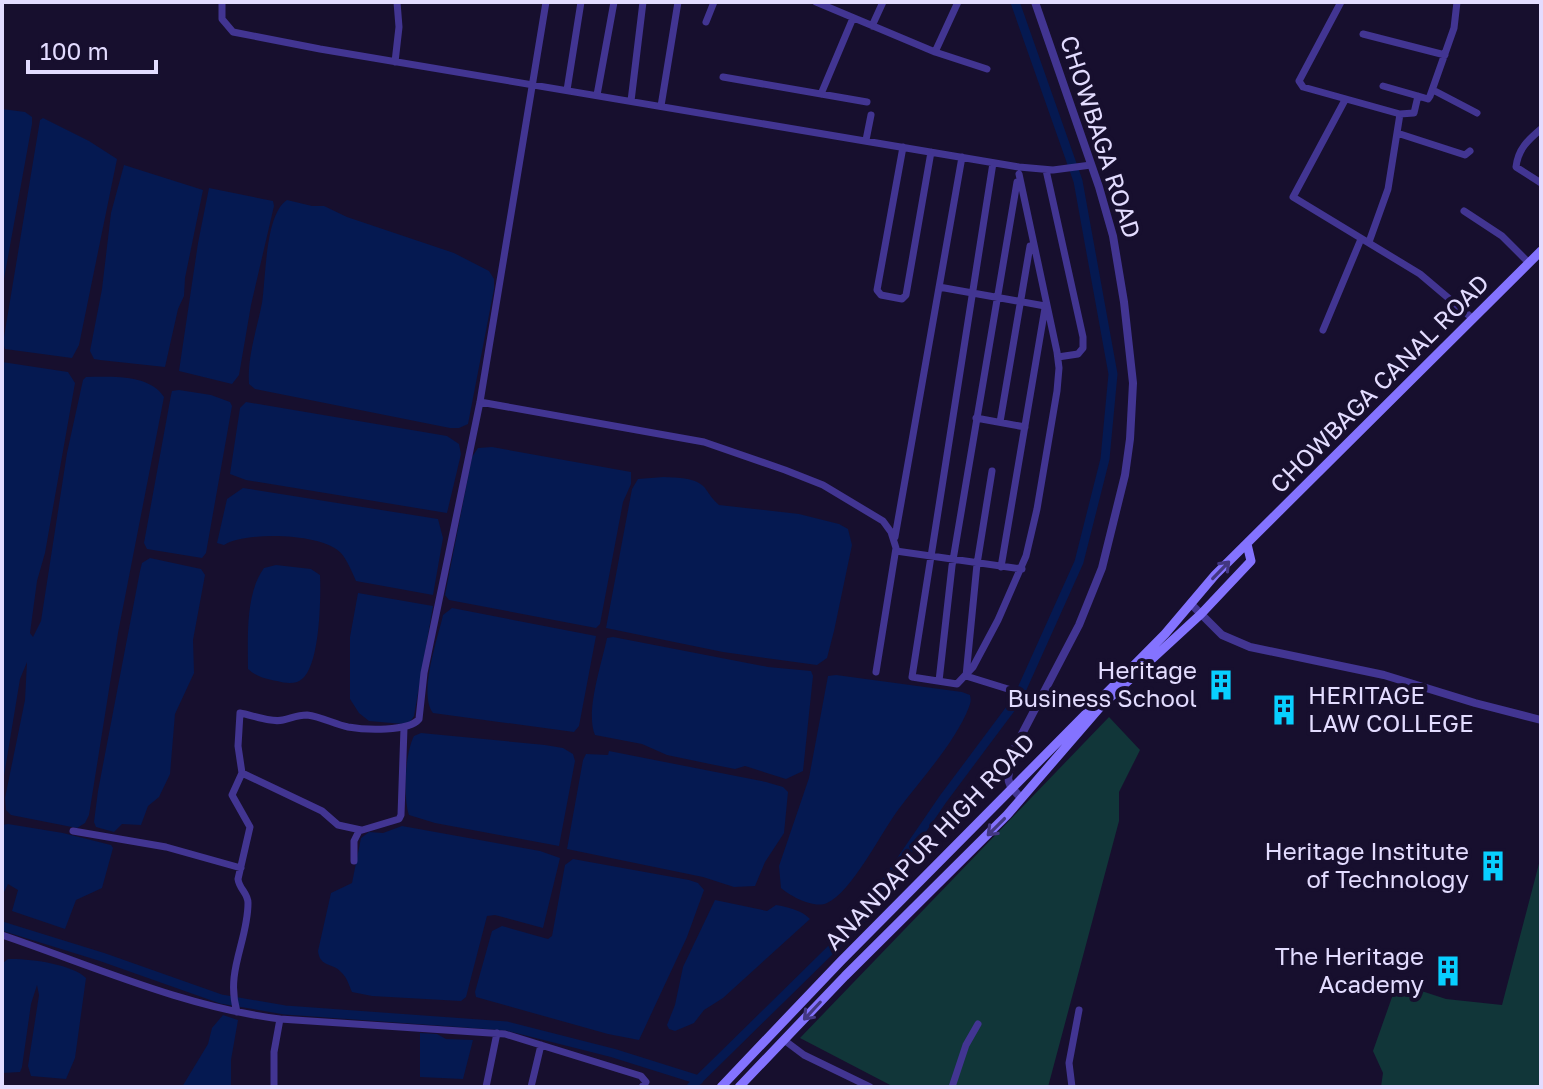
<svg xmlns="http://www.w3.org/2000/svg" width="1543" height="1089" font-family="'Golos Text',sans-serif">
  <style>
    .green { fill: #113639 }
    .water { fill: #051951 }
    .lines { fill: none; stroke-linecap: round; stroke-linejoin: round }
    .canal { stroke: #051951; stroke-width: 9 }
    .minor { stroke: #423592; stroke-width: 7 }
    .tertiary { stroke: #423592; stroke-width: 8 }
    .secondary { stroke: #8473ff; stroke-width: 9 }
    .oneway { stroke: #433782 }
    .labels { text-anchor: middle; stroke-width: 8; stroke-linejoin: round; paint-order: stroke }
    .street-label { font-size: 24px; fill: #e3dcff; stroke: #170f2e }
    .poi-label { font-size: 24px; fill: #e3dcff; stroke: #170f2e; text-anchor: end }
  </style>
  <rect width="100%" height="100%" fill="#170f2e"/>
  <path class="green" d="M1109 717 1140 750 1119 792V821L1048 1087H894L800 1038Z
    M1541 856V1087H1381L1383 1073 1373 1051 1397 983 1446 999 1502 1005Z"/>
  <path class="water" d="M2 109 25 112 32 117V124L2 290Z
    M43 118 89 141 117 159 79 345 72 358 5 349 3 343 40 120Z
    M124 165 203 190 185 278 184 296 178 309 165 367 100 360 94 359 90 351 102 289 111 213Z
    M209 188 273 201 274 206 251 305 239 375 232 384 179 371 198 243Z
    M287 200 312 206H324L347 217 454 253 489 271 494 279V289L468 424 459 428H450L255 389 249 384C247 357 257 329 262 303 266 278 265 214 287 200Z
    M2 362 68 372 75 383 45 553 37 581 30 633 33 637 41 621 67 453 83 380 86 377C112 377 149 374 164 397L118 633 89 815 85 823 77 828 11 815 6 810 5 798 25 700 27 662 20 679 2 788Z
    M179 390 211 395 230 402 232 406 206 553 202 558 147 549 144 543 171 395 172 391Z
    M246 402 447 436 459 444 461 454 447 513 246 480 230 474 240 408Z
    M492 447 631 472V484L623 502 600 624 596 628 449 600 445 595 472 457 478 448Z
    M664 477C677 478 696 477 705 488 710 495 712 499 719 505L799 514 839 524 848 529 852 545 834 631 827 658 817 665 723 652 606 628 632 489 638 479Z
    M243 488 438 519 443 538 433 595 356 581C352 572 347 560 341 553 323 533 245 531 224 545L217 543 227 499Z
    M150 558 201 569 205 575 193 640 194 673 175 714 170 774 159 797 148 806 141 825 122 824 114 832 96 827 94 822 98 791 140 571 142 563Z
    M276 565 311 569 320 575C321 598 320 665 302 679 295 685 285 683 277 681 266 679 257 677 248 669 248 638 245 594 264 568Z
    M358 593 433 606 414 716 410 722 403 724 369 721 359 713 350 699V637Z
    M452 608 596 636 579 726 574 732 433 713C418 694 438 638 443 615Z
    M613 637 768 667 811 671 813 676 803 771 786 779 745 766 735 769 710 764 667 755 642 744 595 735C585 712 602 663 607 638Z
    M836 675 962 692 970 695C971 701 971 701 969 707 955 743 921 779 898 810 881 833 851 893 827 903 814 909 790 896 781 888L779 866 809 778 828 676Z
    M421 733 545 745 563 748 573 754 575 761 559 846 435 823 409 815C403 797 405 753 414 736Z
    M609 751 766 782 783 787 788 792 784 833 765 862 755 886 734 887 703 877 567 849 583 760 586 754 608 755Z
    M8 824 63 833 111 845 113 848 102 888 76 900 65 929 12 911 18 890 8 884 2 896V825Z
    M402 826 540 851 560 858 543 928 495 915 487 916 466 997 461 1001 372 996 352 992C349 985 347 978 342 973 333 962 320 968 318 951L331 893 352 883 361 838 369 832 383 833Z
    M573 859 689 880 698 883 704 890 687 937 639 1040 608 1034 476 997 475 992 492 931 502 926 548 939 552 936 565 865Z
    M715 900 767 911 776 905C787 907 802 910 810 919L723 998 704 1010 694 1023 675 1031 669 1029 667 1025 675 1005 683 967Z
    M8 959C27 958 73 964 86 978L75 1058 66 1079 31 1076 28 1066 39 995 37 985 31 1004 22 1067 20 1072 2 1073V974L3 963Z
    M223 1015 238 1020 231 1060V1087H182L208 1044 212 1028Z
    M420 1033 437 1034 446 1039 473 1040 463 1079 420 1077Z"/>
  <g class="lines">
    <path class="canal" d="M2 926 102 957 221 999 285 1010 507 1026 613 1053 699 1080
      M691 1087 858 923 943 799 1017 700 1079 562 1105 459 1113 374 1078 181 1015 2"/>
    <path class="minor" d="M222 2V19L233 32 320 49 1019 167 1053 170 1091 165
      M816 2 935 52 987 69
      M1341 2 1299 81 1303 87 1400 114 1388 189 1369 242
      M706 22 714 2
      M872 26 883 2
      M1363 34 1445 55
      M935 52 958 2
      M395 62 399 27 397 2
      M723 77 867 102
      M1383 86 1418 96
      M567 90 581 2
      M1433 90 1477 113
      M821 94 853 18
      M597 95 614 2
      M1345 100 1293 197 1420 274 1472 318
      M631 101 643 2
      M661 106 678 2
      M1400 114 1414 113 1418 96 1428 99 1430 96 1454 28 1457 2
      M1541 129C1528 140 1518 149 1516 167L1541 183
      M1397 133 1465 155 1470 151
      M866 140 871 115
      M903 147 877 290 881 295 902 299 906 295 931 152
      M993 163 912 677 957 684 973 667 998 620 1026 556 1037 509 1057 391 1059 368 1057 352 1019 174
      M1046 170 1083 337V348L1078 354 1058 357
      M1464 211 1502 236 1529 263
      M939 287 1045 306
      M1323 330 1361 239
      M480 402 704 442 785 470 823 485 883 521 891 532 896 548 876 672
      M976 418 1025 427
      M1000 422 1030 246
      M992 471 977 564 966 676 1040 699
      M895 537 962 157
      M896 551 1022 569
      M1001 567 1045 308
      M939 681 952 566 1017 182
      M242 773 322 811 338 825 361 830
      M73 831 166 847 241 868
      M354 861V841L359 831 399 819 401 815 404 728
      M2 935C93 966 184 1007 280 1019
      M237 1012C225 971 248 941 248 903 248 893 239 889 238 879L250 827 232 795 242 773 238 746 240 713C252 715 271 723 283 720 292 718 297 715 307 715 322 717 334 724 348 727 365 730 409 732 419 719L424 673 480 402 546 2
      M784 1040 804 1055 870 1087
      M274 1087V1052L280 1019 505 1034 641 1076 646 1082 642 1087
      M486 1087 497 1033
      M531 1087 541 1045
      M952 1087 966 1045 978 1024
      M1072 1087 1069 1063 1079 1010"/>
    <path class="tertiary" d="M1191 604 1222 635 1250 647 1384 675 1475 703 1541 720
      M1021 798 1011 787 1008 779 1012 753 1079 625 1102 568 1125 475 1130 439 1133 383 1124 302 1113 236 1099 187 1035 2"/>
    <path class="secondary" d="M721 1087 841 961 1165 634 1215 575 1541 251
      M739 1087 845 976 1007 815 1102 705 1201 614 1251 561 1247 544"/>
  </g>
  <defs><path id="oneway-shaft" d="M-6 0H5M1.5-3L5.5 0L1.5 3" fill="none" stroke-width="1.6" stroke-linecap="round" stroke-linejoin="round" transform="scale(2)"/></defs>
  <g class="oneway">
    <use href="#oneway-shaft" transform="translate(1221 570) rotate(-46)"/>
    <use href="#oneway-shaft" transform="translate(996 827) rotate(135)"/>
    <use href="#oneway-shaft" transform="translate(812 1011) rotate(133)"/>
  </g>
  <defs>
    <g id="building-bare" transform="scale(2.4)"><path d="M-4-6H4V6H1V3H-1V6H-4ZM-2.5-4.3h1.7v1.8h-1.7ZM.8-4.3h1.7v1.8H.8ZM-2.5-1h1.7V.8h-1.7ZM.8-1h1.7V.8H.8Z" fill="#08cfff" stroke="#170f2e" stroke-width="2.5" paint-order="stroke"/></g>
  </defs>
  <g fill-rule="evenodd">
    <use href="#building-bare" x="1221" y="685"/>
    <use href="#building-bare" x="1284" y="710"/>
    <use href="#building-bare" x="1493" y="866"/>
    <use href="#building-bare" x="1448" y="971"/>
  </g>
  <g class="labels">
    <g class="street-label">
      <text transform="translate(1100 137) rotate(72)" y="8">CHOWBAGA ROAD</text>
      <text transform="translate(1380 384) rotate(-45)" y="8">CHOWBAGA CANAL ROAD</text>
      <text transform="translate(930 842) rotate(-46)" y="8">ANANDAPUR HIGH ROAD</text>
    </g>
    <g class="poi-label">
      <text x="1197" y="679">Heritage<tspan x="1197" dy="28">Business School</tspan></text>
      <text x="1308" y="704" text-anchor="start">HERITAGE<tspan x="1308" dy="28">LAW COLLEGE</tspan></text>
      <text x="1469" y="860">Heritage Institute<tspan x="1469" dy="28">of Technology</tspan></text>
      <text x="1424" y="965">The Heritage<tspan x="1424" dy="28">Academy</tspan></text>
    </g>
  </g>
  <rect width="1543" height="1089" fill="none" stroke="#e3dcff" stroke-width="8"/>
  <path d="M28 60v12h128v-12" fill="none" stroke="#e3dcff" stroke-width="4"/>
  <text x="40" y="60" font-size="24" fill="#e3dcff" stroke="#170f2e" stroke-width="6" paint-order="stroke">100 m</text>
</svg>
